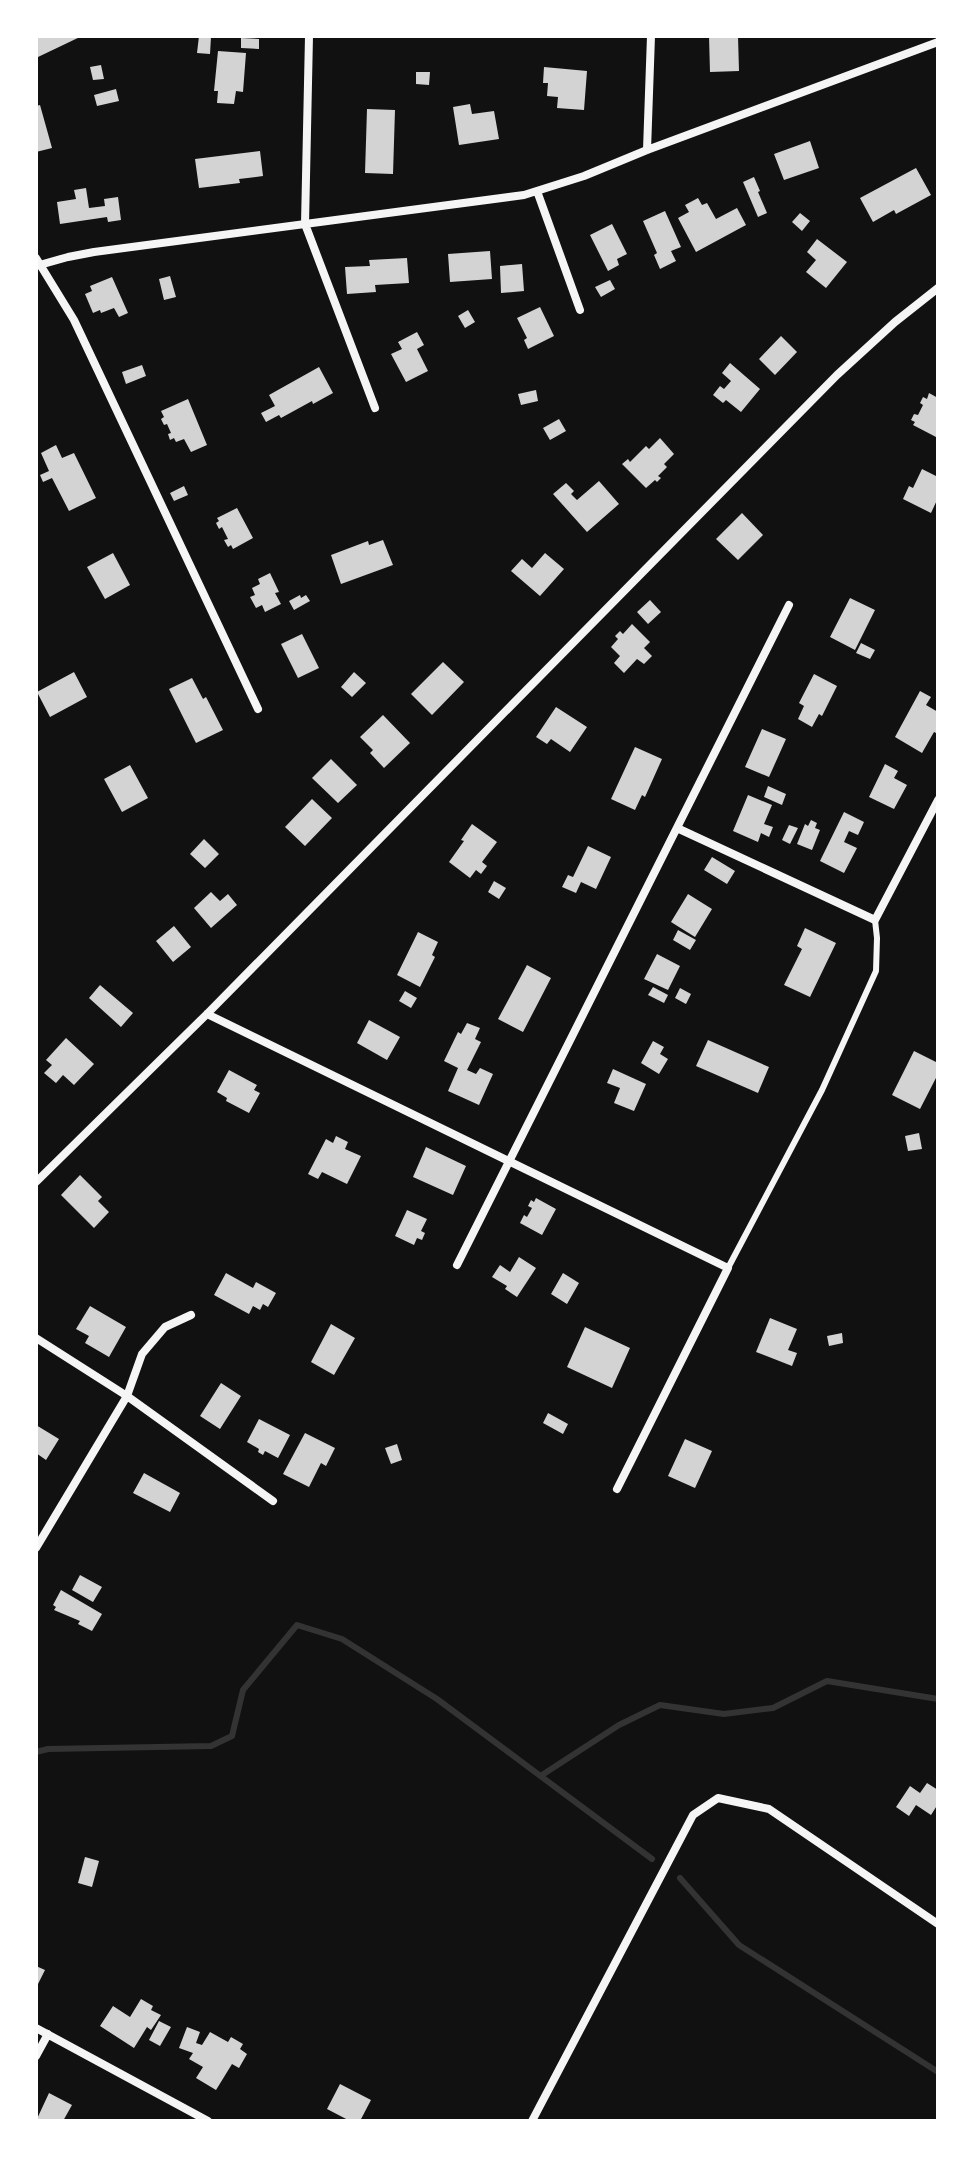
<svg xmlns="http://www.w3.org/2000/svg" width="974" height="2157" font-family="'Archivo Narrow',sans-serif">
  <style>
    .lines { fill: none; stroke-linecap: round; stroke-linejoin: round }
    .stream { stroke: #333; stroke-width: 6 }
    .building { fill: #d3d3d3 }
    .service { stroke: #f5f5f5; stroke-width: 6 }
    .minor { stroke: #f5f5f5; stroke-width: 8 }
  </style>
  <rect width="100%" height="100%" fill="#111"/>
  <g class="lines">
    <path class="stream" d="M36 1752 48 1749 211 1746 232 1736 243 1690 297 1625 342 1639 437 1699 652 1859
      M542 1775 619 1725 660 1705 724 1714 773 1708 827 1681 938 1699
      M680 1878 739 1945 938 2072"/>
  </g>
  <path class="building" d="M36 36H82L38 57Z
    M199 36 211 37 210 54 197 53Z
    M709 36H738L739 71 710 72Z
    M241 38 259 39V49L241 48Z
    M218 51 246 53 243 92 236 91 234 104 217 103 218 91H214Z
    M101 65 104 79 93 80 90 67Z
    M544 67 587 71 584 110 557 108 558 97 547 96 548 83H543Z
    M416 72H430L429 85 416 84Z
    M116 89 119 101 97 106 94 95Z
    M470 104 472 114 494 111 499 139 459 145 453 107Z
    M40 105 52 148 36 152V106Z
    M367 109 395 110 393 174 365 173Z
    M810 141 819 168 784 180 774 154Z
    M260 151 263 176 239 179 240 183 199 188 195 159Z
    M916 168 931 195 896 214 894 210 873 222 860 198Z
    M754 177 760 191 758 192 767 213 758 217 743 182Z
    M86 188 89 208 105 206 104 199 118 197 121 220 108 222 107 217 60 224 57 202 76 199 74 190Z
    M698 198 702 205 707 203 716 219 737 208 746 225 696 252 678 218 689 212 685 205Z
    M665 211 681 247 671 251 676 261 660 269 654 255 657 253 643 221Z
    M800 213 810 221 802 231 792 222Z
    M612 224 627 254 617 259 619 265 608 271 590 235Z
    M817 239 847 262 826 288 806 272 816 260 807 252Z
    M490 251 492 279 450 282 448 254Z
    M407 258 409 283 375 285 376 292 347 294 345 267 370 266 369 260Z
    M522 264 524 291 501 293 500 266Z
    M170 276 176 297 164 300 159 279Z
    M112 277 128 313 119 317 114 308 101 313 100 310 93 313 85 294 92 291 90 286Z
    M610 280 615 289 601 297 595 287Z
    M540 307 554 336 528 349 524 340 527 338 517 318Z
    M468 310 475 322 465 328 458 316Z
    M417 332 424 345 417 349 428 371 406 382 391 354 402 349 398 342Z
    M781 336 797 352 775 375 759 359Z
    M730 363 760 389 741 412 726 400 723 403 713 395 720 386 724 389 731 381 722 373Z
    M142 365 146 376 126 384 122 372Z
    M319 367 333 393 313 404 312 401 281 418 279 415 266 422 261 413 275 406 269 395Z
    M536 390 538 401 521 405 518 394Z
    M929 393 938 398V432L936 437 913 425 915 422 911 420 914 414 918 415 923 405 920 403 923 397 927 399Z
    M188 399 207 445 191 452 184 439 176 442 174 438 170 440 168 434 171 433 167 424 164 425 161 419 164 417 161 411Z
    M559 419 566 431 550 440 543 428Z
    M660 438 674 454 664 464 667 467 658 476 661 478 657 482 655 480 646 488 622 464 628 459 630 462 646 446 649 449Z
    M56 445 62 458 74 453 96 498 69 511 52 478 43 482 40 475 49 471 41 453Z
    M922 469 938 477V498L931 513 903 499 909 486 913 488Z
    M599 481 619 504 587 532 553 494 566 483 574 491 571 494 577 500Z
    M184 486 188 495 174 501 170 493Z
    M237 508 253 538 233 549 231 545 228 547 224 540 228 539 222 527 219 529 216 523 219 521 217 518Z
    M742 513 763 535 738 560 716 539Z
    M383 540 393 565 341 584 331 555 368 541 369 545Z
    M113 553 130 585 105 599 87 567Z
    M545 553 564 569 540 596 511 571 522 559 532 568Z
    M270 573 279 592 275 593 281 604 265 612 262 605 256 608 250 597 255 595 252 588 260 584 258 579Z
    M300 595 301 598 306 595 310 601 294 610 289 601Z
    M850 598 875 610 855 650 830 637Z
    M650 600 661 612 648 624 637 612Z
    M632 624 650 642 644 648 652 656 644 664 637 659 624 673 614 663 620 656 611 647 618 639 615 636 620 631 623 634Z
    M302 634 319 668 298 678 281 644Z
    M861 643 875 650 870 659 856 653Z
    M443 662 464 682 432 715 411 694Z
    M74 672 87 697 50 717 37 692Z
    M354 672 366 683 352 697 341 687Z
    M814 674 837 686 822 716 819 714 812 727 798 719 804 706 799 703Z
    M192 678 203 699 206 697 223 730 196 743 169 689Z
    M920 691 931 697 926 705 938 712V734L934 732 922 753 895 737Z
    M556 707 587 727 570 752 551 739 547 744 536 737Z
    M383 715 410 743 384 768 370 753 373 750 360 737Z
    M762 729 786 739 769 777 745 767Z
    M635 747 662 759 645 797 642 795 635 810 611 799Z
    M331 759 357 785 338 803 312 778Z
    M885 764 898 771 894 778 907 785 894 809 869 797Z
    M130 765 148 798 122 812 104 779Z
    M768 786 786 794 782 805 764 797Z
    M748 795 772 805 764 824 773 827 769 837 761 833 758 842 733 831Z
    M312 799 332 818 305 846 285 827Z
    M844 812 864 822 858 835 849 831 844 842 857 848 844 873 820 861Z
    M811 820 817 823 815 828 820 830 812 850 797 844 805 824 808 826Z
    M472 824 497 842 482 862 487 866 481 874 476 870 470 878 449 862 464 841 461 840Z
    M789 825 798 828 790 844 782 840Z
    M204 839 219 854 205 868 190 854Z
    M588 846 611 857 596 889 581 882 576 893 562 887 568 875 573 877Z
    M712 857 735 871 727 884 704 870Z
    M494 881 506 888 499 899 488 892Z
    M211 892 220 901 228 894 237 905 211 928 194 908Z
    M688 894 712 909 695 937 671 922Z
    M174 926 191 947 173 962 156 941Z
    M805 928 836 943 810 997 784 985 802 949 797 946Z
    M678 930 696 940 690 950 673 940Z
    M418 932 438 942 432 955 435 957 420 987 397 975Z
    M657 954 680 966 668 990 644 979Z
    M527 965 551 978 523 1032 498 1019Z
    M100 985 133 1013 121 1027 89 998Z
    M653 987 668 995 664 1003 648 995Z
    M680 988 691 994 686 1004 675 998Z
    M405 991 417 998 411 1008 399 1001Z
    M369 1020 400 1037 387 1060 357 1043Z
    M467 1023 480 1028 475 1039 481 1042 467 1070 476 1074 480 1068 493 1074 479 1105 448 1091 458 1068 444 1061 458 1032 461 1034Z
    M66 1038 94 1064 74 1085 63 1075 56 1083 44 1073 52 1065 46 1060Z
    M708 1040 769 1067 758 1093 696 1066Z
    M653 1041 664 1047 660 1054 668 1059 659 1074 641 1063Z
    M914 1051 938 1063V1074L920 1109 892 1095Z
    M613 1069 646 1084 634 1111 614 1103 620 1088 607 1083Z
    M229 1070 257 1085 254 1090 260 1093 249 1113 226 1101 227 1098 217 1092Z
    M919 1133 922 1149 908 1151 905 1136Z
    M336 1136 348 1142 345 1149 361 1156 347 1184 322 1172 318 1179 308 1174 326 1139 333 1143Z
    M426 1147 466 1166 453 1195 413 1177Z
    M80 1175 102 1197 98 1201 109 1212 94 1228 61 1195Z
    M536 1198 556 1209 542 1235 520 1223 524 1215 527 1217 532 1208 528 1206 531 1200 534 1202Z
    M407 1210 427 1219 421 1231 425 1233 422 1240 417 1238 414 1245 395 1236Z
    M519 1257 536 1268 517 1297 505 1289 507 1286 492 1277 500 1265 510 1272Z
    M226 1273 253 1288 256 1282 276 1293 268 1307 263 1304 260 1310 253 1306 249 1314 214 1295Z
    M563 1273 579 1283 567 1304 551 1294Z
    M90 1306 126 1327 109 1357 85 1343 89 1336 76 1329Z
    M770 1318 797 1329 788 1350 797 1353 792 1366 756 1352Z
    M331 1324 355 1338 334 1375 311 1362Z
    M585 1327 630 1348 612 1388 567 1367Z
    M842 1333 843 1343 829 1346 827 1336Z
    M221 1383 241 1396 220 1429 200 1416Z
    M548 1413 568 1424 563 1434 543 1423Z
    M259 1419 290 1435 278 1458 265 1451 263 1455 258 1452 259 1449 247 1442Z
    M36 1425 59 1439 46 1460 36 1453Z
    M305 1433 335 1448 326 1466 321 1463 309 1487 283 1474Z
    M685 1439 712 1451 695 1488 668 1476Z
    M397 1444 402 1460 391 1464 385 1448Z
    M144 1473 180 1493 170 1512 133 1493Z
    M80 1575 102 1587 93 1602 72 1590Z
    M61 1590 102 1614 92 1631 78 1624 80 1621 54 1610 56 1607 53 1605Z
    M927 1783 938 1790V1804L931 1815 916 1805 909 1816 896 1807 910 1786 920 1793Z
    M85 1857 99 1861 92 1887 78 1883Z
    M36 1966 45 1970 36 1988Z
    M141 1999 153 2006 151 2010 161 2015 151 2030 147 2027 134 2048 100 2026 113 2006 130 2017Z
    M159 2021 171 2027 160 2046 149 2040Z
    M187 2027 200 2032 196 2043 202 2045 210 2032 228 2042 231 2037 243 2044 240 2049 247 2054 239 2068 232 2064 216 2090 196 2078 203 2067 189 2059 193 2053 179 2048Z
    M340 2084 371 2100 360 2121H350L327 2109Z
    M49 2093 72 2105 63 2121H36Z"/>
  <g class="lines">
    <path class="service" d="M728 1268 822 1090 876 971 877 938 875 920"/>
    <path class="minor" d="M309 36 305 224 375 408
      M647 150 651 36
      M537 191 580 310
      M36 258 74 320 258 709
      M36 266 68 257 94 252 524 195 584 176 647 150 938 42
      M677 828 875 920 938 800
      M207 1014 728 1268 617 1489
      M36 1182 207 1014 837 375 895 322 938 288
      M457 1265 789 605
      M36 1338 127 1396 273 1501
      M36 1548 127 1396 142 1354 165 1327 191 1315
      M36 2028 208 2121
      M36 2056 48 2034
      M532 2121 693 1815 718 1798 769 1809 938 1924"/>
  </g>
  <rect width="974" height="2157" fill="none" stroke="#ffffff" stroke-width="76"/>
</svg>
